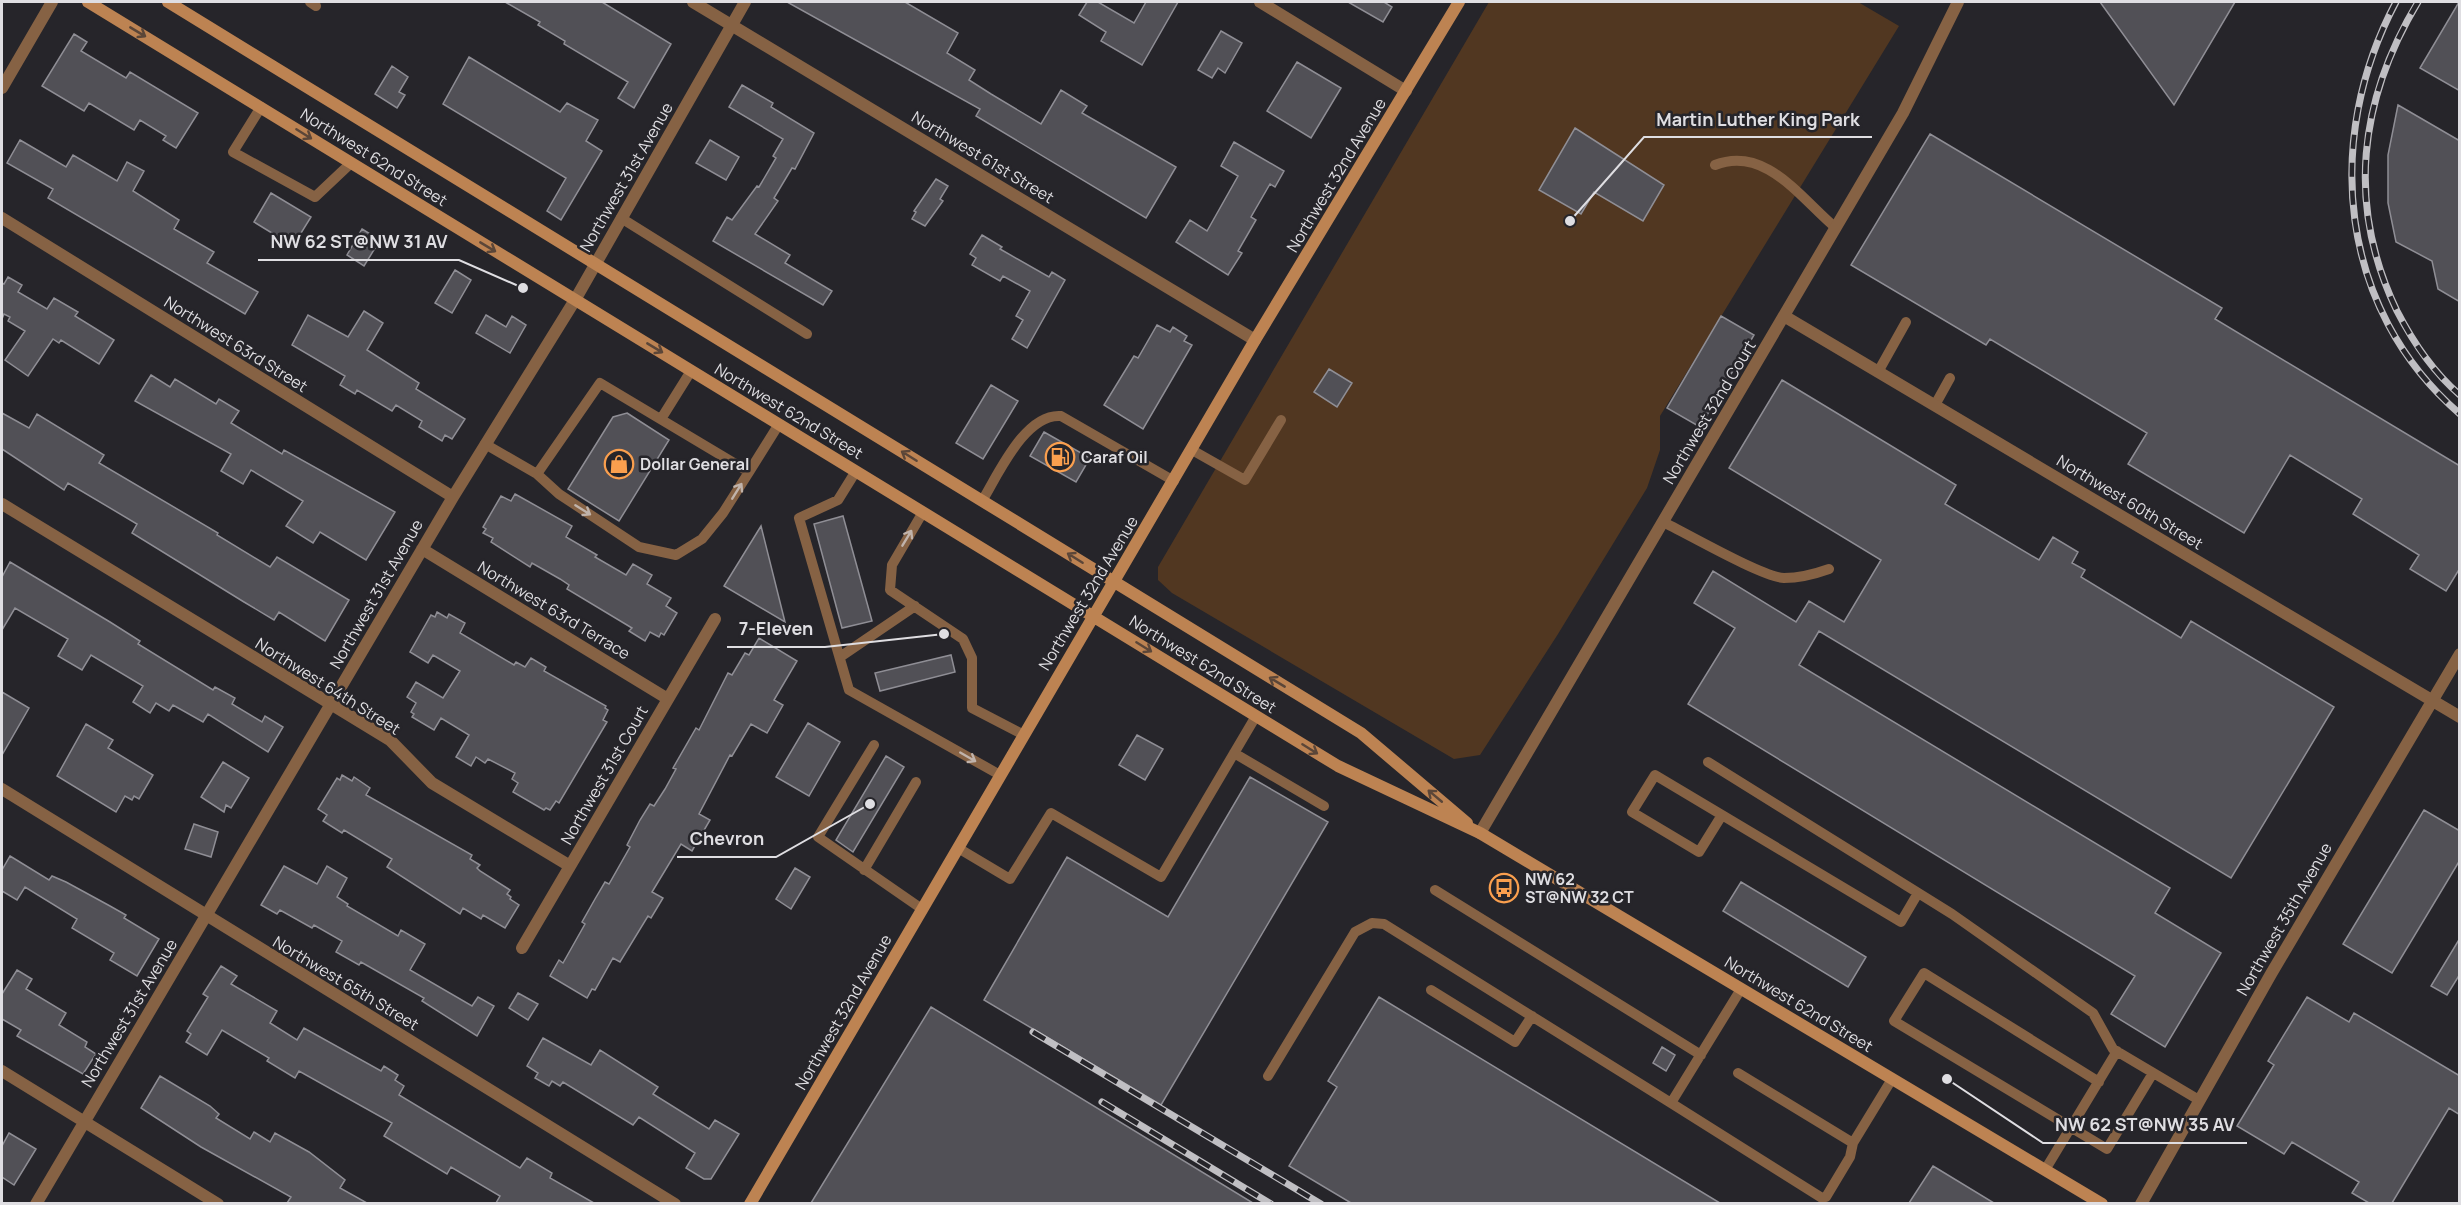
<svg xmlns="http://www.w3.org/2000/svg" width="2461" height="1205" font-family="Manrope,sans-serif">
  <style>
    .green { fill: #513721 }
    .building { fill: #515056; stroke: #8f8e95; stroke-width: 1.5 }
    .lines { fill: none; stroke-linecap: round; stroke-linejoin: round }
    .lane { stroke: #866244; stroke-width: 10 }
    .street { stroke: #866244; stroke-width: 12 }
    .secondary { stroke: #bd8352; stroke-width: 12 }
    .rail-casing { stroke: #c0bfc3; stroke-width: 7 }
    .rail { stroke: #26252a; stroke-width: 4.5; stroke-dasharray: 14; stroke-linecap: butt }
    .oneway { stroke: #5b4638 }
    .oneway2 { stroke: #c0b3ab }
    .labels { text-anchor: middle; stroke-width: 5; stroke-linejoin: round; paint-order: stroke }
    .street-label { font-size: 16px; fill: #dfdee2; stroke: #26252a }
    .poi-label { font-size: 16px; font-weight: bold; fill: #dfdee2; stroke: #26252a; text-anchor: start }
    .leader { fill: none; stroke: #dfdee2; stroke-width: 2 }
    .callout-dot { fill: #dfdee2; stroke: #26252a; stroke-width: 2 }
    .callout-label { font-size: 18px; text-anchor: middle; font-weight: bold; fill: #dfdee2; stroke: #26252a; stroke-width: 5; stroke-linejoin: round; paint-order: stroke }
  </style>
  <rect width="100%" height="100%" fill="#26252a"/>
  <path class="green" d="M1489 2H1858L1899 26 1660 416V450L1647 488 1558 634 1480 755 1454 759 1172 593 1158 580V567Z"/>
  <path class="building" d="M505 2H602L671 44 634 108 618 98 628 82 564 44 565 41 538 25 540 22Z
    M787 2H905L958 33 947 53 975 70 969 80 991 94 1041 124 1061 90 1087 106 1082 113 1176 167 1146 218 976 116 980 109Z
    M1087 2H1098L1134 23 1146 2H1178L1142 65 1101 41 1106 32 1079 15Z
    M1348 2H1384L1392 7 1383 22Z
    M2100 2H2235L2174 105Z
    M2459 2H2460V91L2420 68Z
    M1221 31 1242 43 1225 73 1218 68 1212 78 1198 70Z
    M74 34 87 42 81 51 126 78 130 72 198 113 176 148 163 140 166 136 140 120 134 130 89 103 84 111 42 86Z
    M469 57 560 112 567 103 598 120 586 141 602 151 561 220 547 211 566 178 443 104Z
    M1297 62 1341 88 1311 138 1267 111Z
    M392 66 408 77 399 92 405 95 397 108 375 94Z
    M742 85 773 103 771 107 814 133 795 169 792 168 774 198 778 201 755 234 790 255 785 263 832 291 823 305 713 241 727 217 732 220 757 186 759 187 776 158 773 156 783 139 729 107Z
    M2398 105 2460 141V302L2438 289 2432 261 2396 242 2388 203V155Z
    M1575 128 1664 185 1643 221 1594 192 1581 214 1539 190Z
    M1930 134 2222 308 2215 319 2460 466V568L2446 591 2410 569 2419 555 2353 514 2362 499 2290 455 2244 533 2128 464 2147 433 1990 339 1986 345 1851 265Z
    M20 140 66 167 73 155 117 181 127 162 144 171 133 191 179 220 174 229 214 252 207 263 258 292 245 314 48 198 53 189 7 163Z
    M710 140 739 157 726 180 696 163Z
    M1234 142 1284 171 1275 187 1270 184 1251 217 1256 220 1238 251 1242 253 1228 275 1176 242 1190 220 1207 231 1238 176 1221 166Z
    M936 179 948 186 940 199 943 201 925 226 912 219 916 212 914 211Z
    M271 193 311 217 293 246 254 222Z
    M362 229 380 240 364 266 347 255Z
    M982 235 1002 247 1000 249 1049 277 1052 272 1065 280 1027 348 1012 339 1023 320 1016 316 1030 291 1003 276 1000 281 972 265 976 258 970 254Z
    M455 270 471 280 452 313 435 303Z
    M8 277 22 285 18 292 47 309 54 298 78 312 75 316 114 340 99 364 61 340 59 343 53 339 28 376 5 360 25 331 8 321 10 317 4 314 2 319V283L4 284Z
    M364 311 383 323 367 350 419 383 416 389 465 419 452 439 445 435 442 441 419 427 422 421 396 405 392 411 357 390 355 394 340 385 345 376 292 345 308 315 348 337Z
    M486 315 506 327 512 316 526 325 510 353 476 333Z
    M1721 316 1754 335 1700 427 1667 408Z
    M1157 325 1170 332 1173 327 1187 336 1184 341 1192 345 1143 429 1104 405 1134 356 1138 358Z
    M1329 369 1352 383 1337 407 1314 392Z
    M151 375 170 387 175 379 216 404 219 399 239 411 231 423 282 454 284 450 395 512 366 560 320 532 313 543 286 526 303 501 251 470 243 484 221 471 231 454 135 401Z
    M1782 380 1956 485 1945 504 2039 560 2053 537 2078 552 2072 563 2085 570 2081 577 2181 638 2191 621 2334 707 2231 878 1819 631 1799 665 2170 888 2155 913 2221 953 2165 1047 2111 1014 2135 976 1688 704 1735 628 1694 603 1713 571 1796 622 1809 601 1844 622 1881 560 1729 468Z
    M991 385 1018 401 983 459 956 443Z
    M2 413 29 428 37 414 104 455 99 463 218 533 217 535 270 567 277 557 349 600 325 641 279 612 274 620 244 602 132 533 137 524 68 483 64 490 2 449Z
    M627 413 669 440 619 521 568 489 613 417Z
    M1044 432 1090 458 1076 482 1030 456Z
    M515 494 572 526 566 537 597 555 595 557 626 575 633 564 652 575 647 584 671 598 666 606 677 613 664 635 661 633 659 637 650 632 645 641 629 631 632 628 567 589 569 585 560 579 532 563 530 567 491 542 493 538 483 533 486 529 483 527 501 496 511 501Z
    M843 516 872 621 842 628 814 524Z
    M761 526 785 622 724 586Z
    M10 562 110 622 140 641 138 644 213 690 215 687 235 698 232 704 262 722 265 716 283 727 268 752 208 714 203 722 173 705 169 711 156 703 150 713 133 702 143 686 91 655 82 670 58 656 68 639 15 608 2 630V577Z
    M437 612 447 618 449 614 465 623 460 633 514 665 516 662 525 667 531 658 546 667 544 671 606 706 605 708 608 710 603 720 607 722 559 803 556 801 550 810 546 808 544 810 513 792 518 783 512 779 515 773 488 759 485 763 476 757 471 766 456 757 469 735 441 718 434 730 412 717 414 714 411 712 416 703 407 697 416 682 443 698 460 671 433 655 428 663 410 652 431 615 435 617Z
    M759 638 797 661 774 700 783 705 767 733 751 724 732 756 730 755 699 814 710 820 692 851 681 844 652 892 663 898 651 918 648 916 620 962 613 958 595 990 592 989 587 998 550 976 559 960 563 963 585 924 582 922 595 899 605 882 609 884 630 847 627 845 640 820 650 804 654 806 665 789 676 769 673 768 696 728 699 730 728 673 732 675 745 653 749 655Z
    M951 655 955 672 880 691 875 673Z
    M2 692 29 708 2 755Z
    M808 723 840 742 809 796 776 777Z
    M86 724 113 740 108 748 153 775 139 799 134 796 132 800 125 796 116 812 57 776Z
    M1137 735 1163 749 1145 780 1119 765Z
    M886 756 904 767 853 852 836 840Z
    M223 762 249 778 231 808 226 805 224 812 201 797Z
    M342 775 352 781 354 777 370 788 366 795 472 855 470 859 480 865 477 868 480 871 510 890 507 894 511 897 510 899 519 905 505 928 483 915 481 919 463 908 460 914 387 867 392 859 344 830 342 833 323 821 327 815 318 809 337 778 340 780Z
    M1250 777 1328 822 1161 1105 984 1000 1067 857 1168 917Z
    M2424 810 2460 831V860L2392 973 2343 944Z
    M194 824 218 832 211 857 185 849Z
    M10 856 49 880 52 876 66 882 110 906 126 915 124 918 159 939 137 976 110 960 114 953 72 928 77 919 25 887 17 900 2 891V870Z
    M284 866 317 884 327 866 347 878 337 897 348 904 347 906 398 936 401 930 425 944 410 970 472 1006 478 997 494 1006 477 1036 422 1001 424 998 361 962 359 965 336 952 342 941 314 925 312 928 280 910 277 914 261 905Z
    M795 868 810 877 791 909 776 899Z
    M1741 882 1866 957 1848 987 1723 911Z
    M2460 938V974L2447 995 2431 986Z
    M221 966 237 976 231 984 277 1011 270 1023 297 1040 304 1028 381 1071 384 1066 398 1075 395 1080 404 1086 399 1095 520 1168 527 1158 552 1173 550 1178 594 1203H496L500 1196 451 1167 447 1174 384 1136 392 1123 299 1071 295 1078 267 1061 269 1058 222 1030 207 1055 186 1042 191 1034 187 1031 208 997 203 994Z
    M17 970 32 979 26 989 66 1013 59 1025 87 1042 85 1047 96 1054 83 1074 17 1036 21 1030 2 1019V994Z
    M518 993 538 1004 528 1020 509 1008Z
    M1379 997 1720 1203H1351L1289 1166 1337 1087 1328 1081Z
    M2307 997 2349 1022 2354 1013 2460 1076V1115L2449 1108 2392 1203H2369L2352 1193 2359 1182 2292 1142 2284 1154 2237 1126 2274 1065 2268 1061Z
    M931 1007 1253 1203H811Z
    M543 1038 591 1065 600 1050 658 1087 653 1094 709 1129 715 1120 739 1134 711 1179H704L686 1168 695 1153 639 1117 633 1125 563 1082 560 1086 552 1081 549 1086 535 1078 538 1073 527 1066Z
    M1662 1047 1675 1055 1666 1071 1653 1063Z
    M160 1076 210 1106 219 1114 216 1118 250 1139 254 1132 270 1142 275 1133 309 1152 345 1180 340 1188 367 1203H287L291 1197 201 1147 141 1108Z
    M9 1133 36 1149 14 1185 2 1177V1146Z
    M1933 1166 1994 1203H1909Z"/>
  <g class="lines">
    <path class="lane" d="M310 2 316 6
      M261 107 233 152 315 197 351 163
      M1715 165C1766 145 1801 199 1836 228
      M621 218 807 334
      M1878 372 1906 322
      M1935 405 1950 378
      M661 419 691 371
      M485 444 537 474 600 383 749 472 779 424
      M1192 450 1245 480 1281 420
      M856 471 838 500 799 518 849 690 1000 775
      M537 474 559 494 639 547 676 555 702 539 723 513 749 472
      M982 501C998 475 1025 413 1061 416L1174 481
      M923 512 892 565 890 590 963 639 972 658V708L1024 735
      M1663 522C1688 534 1762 577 1784 578 1800 578 1815 574 1829 569
      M840 657 915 606
      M874 745 818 837 922 909
      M1234 753 1324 806
      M1708 762 1952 914 2093 1013 2113 1049 2199 1100
      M1722 815 1699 852 1632 812 1655 775 1901 922 1918 893
      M958 848 1010 879 1051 813 1161 877 1256 716
      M864 870 916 782
      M1435 890 1701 1055
      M1431 990 1515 1042 1532 1016
      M1738 1073 1853 1143 1892 1079
      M1268 1076 1355 932 1372 923 1384 924 1671 1103 1741 989
      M2099 1082 1924 973 1894 1021 2107 1149 2153 1073
      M1671 1103 1822 1198 1826 1197 1850 1157 1853 1143
      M2045 1170 2117 1051"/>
    <path class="street" d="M693 2 1255 340
      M1260 2 1406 91
      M2 88 52 2
      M2 218 453 497
      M1784 316 2460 717
      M2 504 390 740 432 783 570 866
      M422 549 668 699
      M2 789 675 1204
      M1480 833 1903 113 1958 2
      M522 948 715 619
      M2 1071 218 1204
      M36 1204 453 497 575 300 745 2
      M2141 1204 2271 974 2460 654"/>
    <path class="secondary" d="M88 2 1338 766 1480 833 2102 1204
      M168 2 1361 733 1467 823
      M750 1204 1255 340 1459 2"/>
    <g class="rail-casing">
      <path id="rail" d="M2396 2C2323 139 2338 309 2460 414
        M2418 2C2359 100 2346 205 2397 311 2413 342 2433 372 2460 395
        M1033 1032 1321 1204
        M1102 1102 1271 1204"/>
    </g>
    <use href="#rail" class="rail"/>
  </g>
  <defs><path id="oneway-shaft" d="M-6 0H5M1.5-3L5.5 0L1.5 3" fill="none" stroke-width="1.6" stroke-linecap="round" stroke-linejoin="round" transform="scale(1.5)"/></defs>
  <g class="oneway">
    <use href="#oneway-shaft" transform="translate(138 32) rotate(31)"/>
    <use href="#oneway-shaft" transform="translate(304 134) rotate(32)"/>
    <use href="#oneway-shaft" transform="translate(488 247) rotate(31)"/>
    <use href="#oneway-shaft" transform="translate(655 348) rotate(31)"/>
    <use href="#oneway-shaft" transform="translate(909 456) rotate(-148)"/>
    <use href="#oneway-shaft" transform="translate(1075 558) rotate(-148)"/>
    <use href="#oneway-shaft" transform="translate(1144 647) rotate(32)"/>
    <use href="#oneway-shaft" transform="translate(1277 682) rotate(-149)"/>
    <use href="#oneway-shaft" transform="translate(1310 749) rotate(32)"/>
    <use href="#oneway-shaft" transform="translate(1435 796) rotate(-140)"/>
  </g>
  <g class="oneway2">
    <use href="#oneway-shaft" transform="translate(737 491) rotate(-58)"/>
    <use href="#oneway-shaft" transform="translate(583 510) rotate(32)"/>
    <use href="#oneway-shaft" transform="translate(907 538) rotate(-59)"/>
    <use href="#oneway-shaft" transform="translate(968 757) rotate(30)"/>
  </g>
  <defs>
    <g id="fuel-ring" transform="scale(1.5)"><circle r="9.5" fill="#26252a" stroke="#fa9f4e" stroke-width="1.5"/><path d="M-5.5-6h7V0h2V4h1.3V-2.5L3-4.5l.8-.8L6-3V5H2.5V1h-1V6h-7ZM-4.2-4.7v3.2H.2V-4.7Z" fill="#fa9f4e"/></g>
    <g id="shop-ring" transform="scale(1.5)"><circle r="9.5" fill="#26252a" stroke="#fa9f4e" stroke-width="1.5"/><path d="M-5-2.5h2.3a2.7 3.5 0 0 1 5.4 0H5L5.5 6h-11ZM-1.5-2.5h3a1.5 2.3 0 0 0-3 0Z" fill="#fa9f4e"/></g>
    <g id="bus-ring" transform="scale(1.5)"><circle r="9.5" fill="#26252a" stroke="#fa9f4e" stroke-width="1.5"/><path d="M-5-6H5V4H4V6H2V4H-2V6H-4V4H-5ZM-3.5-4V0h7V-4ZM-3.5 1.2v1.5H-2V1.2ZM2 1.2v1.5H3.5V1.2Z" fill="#fa9f4e"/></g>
  </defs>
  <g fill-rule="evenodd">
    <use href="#fuel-ring" x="1060" y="457"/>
    <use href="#shop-ring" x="619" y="464"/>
    <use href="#bus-ring" x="1504" y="888"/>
  </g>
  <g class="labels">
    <g class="street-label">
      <text transform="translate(374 157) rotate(32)" y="6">Northwest 62nd Street</text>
      <text transform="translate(983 157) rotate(31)" y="6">Northwest 61st Street</text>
      <text transform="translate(1336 175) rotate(-59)" y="6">Northwest 32nd Avenue</text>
      <text transform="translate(626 177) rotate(-60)" y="6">Northwest 31st Avenue</text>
      <text transform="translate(236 344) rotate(32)" y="6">Northwest 63rd Street</text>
      <text transform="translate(789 411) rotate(31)" y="6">Northwest 62nd Street</text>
      <text transform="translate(1709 412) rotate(-59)" y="6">Northwest 32nd Court</text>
      <text transform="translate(2130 502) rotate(31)" y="6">Northwest 60th Street</text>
      <text transform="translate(1088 593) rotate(-59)" y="6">Northwest 32nd Avenue</text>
      <text transform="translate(376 594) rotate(-60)" y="6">Northwest 31st Avenue</text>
      <text transform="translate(554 610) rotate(31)" y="6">Northwest 63rd Terrace</text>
      <text transform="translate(1203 664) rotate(32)" y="6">Northwest 62nd Street</text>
      <text transform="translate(328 686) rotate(32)" y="6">Northwest 64th Street</text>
      <text transform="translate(604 775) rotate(-60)" y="6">Northwest 31st Court</text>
      <text transform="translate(2284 919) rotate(-60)" y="6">Northwest 35th Avenue</text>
      <text transform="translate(346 983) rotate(31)" y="6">Northwest 65th Street</text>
      <text transform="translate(1799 1004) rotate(31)" y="6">Northwest 62nd Street</text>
      <text transform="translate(843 1012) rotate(-60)" y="6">Northwest 32nd Avenue</text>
      <text transform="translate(129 1013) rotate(-59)" y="6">Northwest 31st Avenue</text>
    </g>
    <g class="poi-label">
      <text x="1081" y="463">Caraf Oil</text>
      <text x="640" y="470">Dollar General</text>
      <text x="1525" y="885">NW 62<tspan x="1525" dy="18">ST@NW 32 CT</tspan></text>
    </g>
  </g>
  <path class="leader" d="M1570 221L1644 137H1872M523 288L459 260H258M944 634L825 647H727M870 804L776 857H677M1947 1079L2043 1143H2247"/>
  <g class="callout-dot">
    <circle cx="1570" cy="221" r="6"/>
    <circle cx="523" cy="288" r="6"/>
    <circle cx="944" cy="634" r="6"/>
    <circle cx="870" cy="804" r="6"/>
    <circle cx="1947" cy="1079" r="6"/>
  </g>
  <g class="callout-label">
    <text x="1758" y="126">Martin Luther King Park</text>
    <text x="359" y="248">NW 62 ST@NW 31 AV</text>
    <text x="776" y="635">7-Eleven</text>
    <text x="727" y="845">Chevron</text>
    <text x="2145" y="1131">NW 62 ST@NW 35 AV</text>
  </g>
  <rect width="2461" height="1205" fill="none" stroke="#dfdee2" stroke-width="6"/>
</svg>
